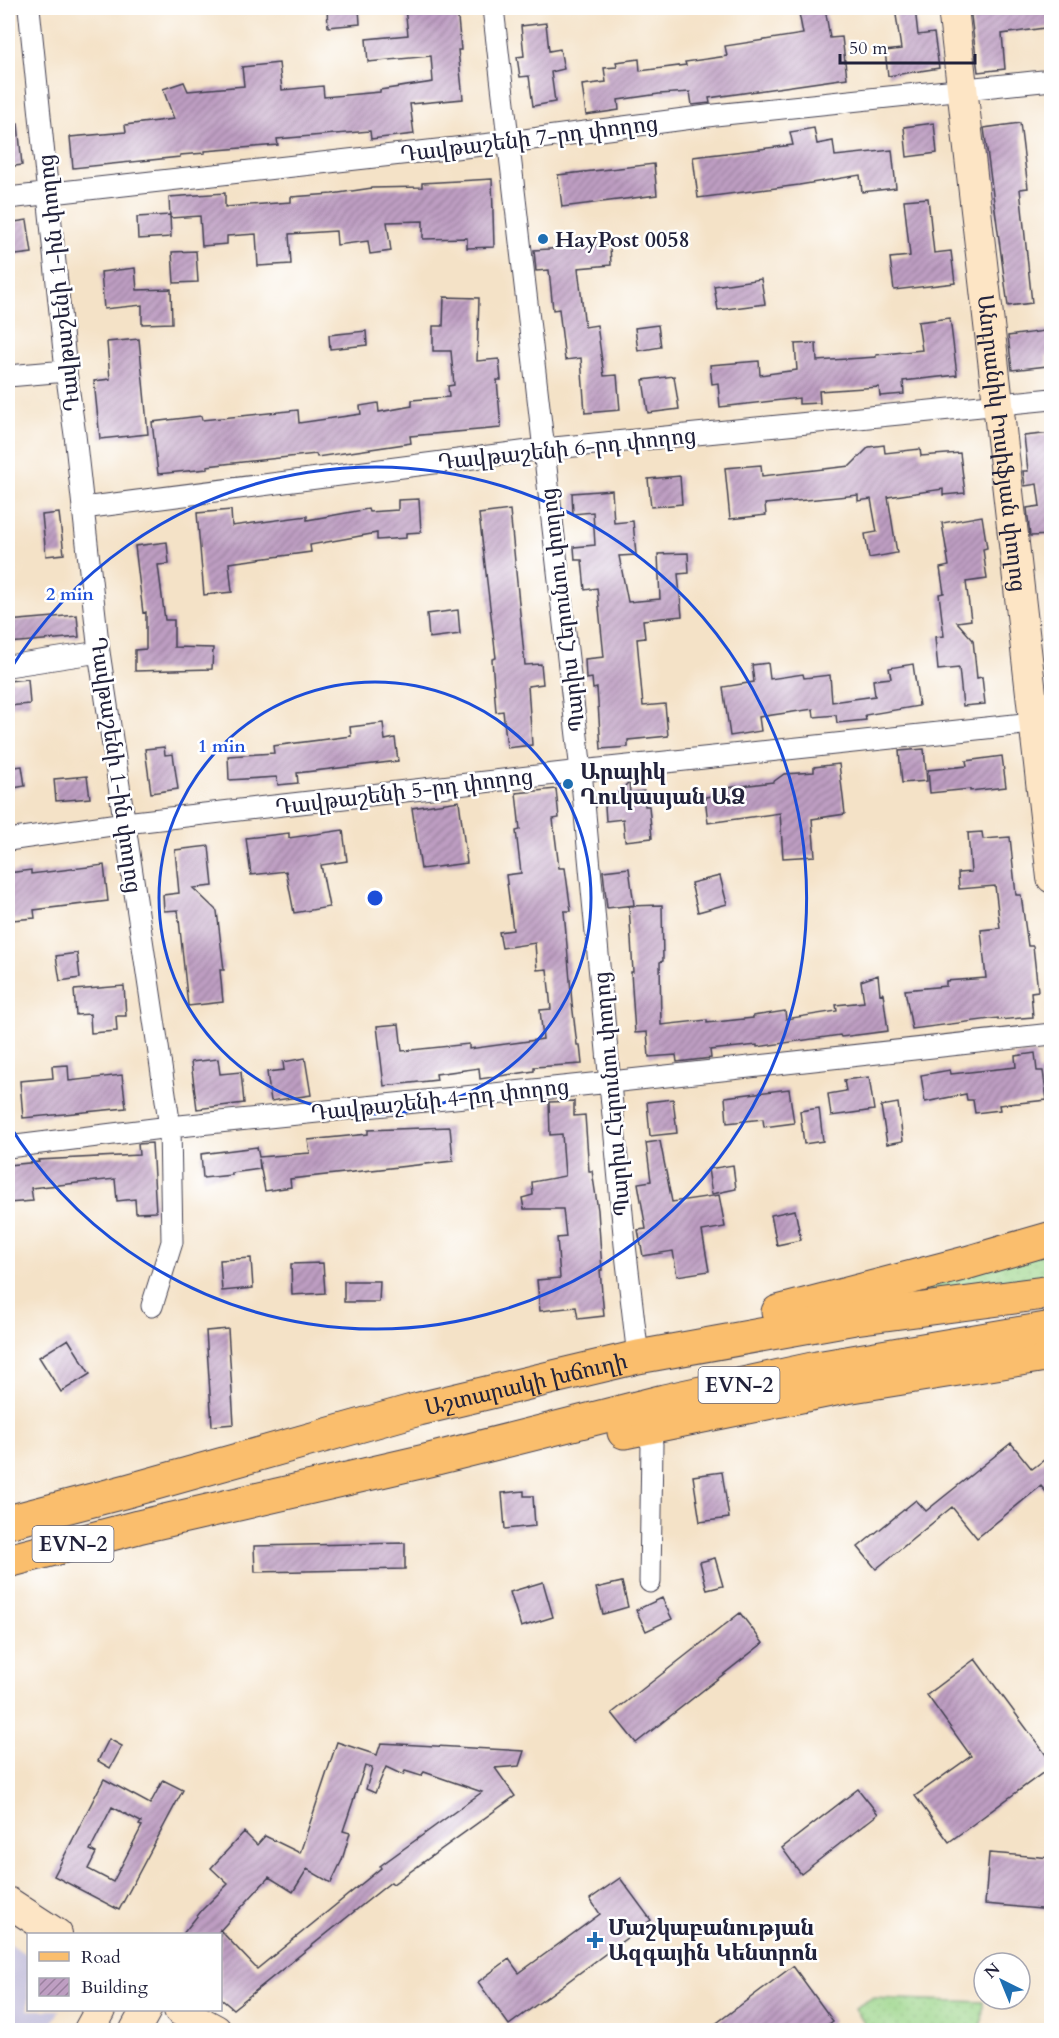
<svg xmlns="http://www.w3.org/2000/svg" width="1059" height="2038" font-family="Cardo,'Noto Serif Armenian',serif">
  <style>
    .industrial { fill: #c4c0db }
    .grass { fill: url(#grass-dots); stroke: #5e7b61; stroke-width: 1.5 }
    .building { fill: url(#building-hatch); fill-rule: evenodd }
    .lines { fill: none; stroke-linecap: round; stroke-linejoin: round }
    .street-casing { stroke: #423f50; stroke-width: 23 }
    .secondary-casing { stroke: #423f50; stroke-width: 32 }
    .primary-casing { stroke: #423f50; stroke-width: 35 }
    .street { stroke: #fff; stroke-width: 21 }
    .secondary { stroke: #fde5c5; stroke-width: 30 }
    .primary { stroke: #fabe6d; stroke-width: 33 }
    .ring { fill: none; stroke: #1d4ed8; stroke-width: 3 }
    .poi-dot { fill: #1f6fb2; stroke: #fff; stroke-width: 2 }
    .labels { text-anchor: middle; stroke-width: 5; stroke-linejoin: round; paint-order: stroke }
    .shield { fill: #fff; stroke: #646476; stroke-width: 1.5 }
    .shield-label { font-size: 21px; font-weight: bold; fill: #22223b }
    .street-label { font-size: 22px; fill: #22223b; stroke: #fff }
    .poi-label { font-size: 22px; font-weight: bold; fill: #22223b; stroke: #fff; text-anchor: start }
    .centre { fill: #1d4ed8; stroke: #fff; stroke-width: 3 }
    .ring-label { font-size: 18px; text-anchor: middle; font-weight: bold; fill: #1d4ed8; stroke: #fff; stroke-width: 5; stroke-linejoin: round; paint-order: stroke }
  </style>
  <defs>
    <pattern id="grass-dots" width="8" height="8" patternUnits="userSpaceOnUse" patternTransform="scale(1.5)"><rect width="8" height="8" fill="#9ad487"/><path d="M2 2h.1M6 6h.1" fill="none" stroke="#84b675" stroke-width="1.8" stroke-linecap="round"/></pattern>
    <pattern id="building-hatch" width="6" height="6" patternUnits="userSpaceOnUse" patternTransform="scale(1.5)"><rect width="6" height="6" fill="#be9ec2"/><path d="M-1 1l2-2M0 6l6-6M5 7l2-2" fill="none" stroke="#9a809f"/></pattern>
  </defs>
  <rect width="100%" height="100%" fill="#fff"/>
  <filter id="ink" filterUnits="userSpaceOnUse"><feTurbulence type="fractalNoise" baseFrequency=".0167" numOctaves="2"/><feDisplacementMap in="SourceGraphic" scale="12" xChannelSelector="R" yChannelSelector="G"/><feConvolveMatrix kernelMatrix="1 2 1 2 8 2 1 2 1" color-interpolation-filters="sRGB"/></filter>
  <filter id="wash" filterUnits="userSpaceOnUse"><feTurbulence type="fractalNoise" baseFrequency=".008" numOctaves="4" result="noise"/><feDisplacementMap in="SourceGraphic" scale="24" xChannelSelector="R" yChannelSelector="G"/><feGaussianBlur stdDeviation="1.35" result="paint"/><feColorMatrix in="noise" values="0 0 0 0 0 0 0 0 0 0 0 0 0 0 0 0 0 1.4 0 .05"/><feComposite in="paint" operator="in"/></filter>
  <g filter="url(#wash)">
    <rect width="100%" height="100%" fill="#f4e2c7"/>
    <path class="industrial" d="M8 1942 28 1956V2010H60L48 2030H8Z"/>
    <path class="grass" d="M1051 1246V1285L794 1317Z
      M872 1998 983 2002 982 2030H868L855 2008Z"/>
    <g id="blocks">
      <path class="building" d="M327 8H359L360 24 328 27Z
        M405 8H457L461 50H458L463 99 410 104 414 134 371 139 370 131 277 139 278 145 205 151V153L180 155V157L73 168 70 137 126 132 125 125 174 119 163 89 184 82 188 91 244 86 242 67 279 63 282 90 323 86 324 97 380 92V90L433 82 431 56 368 62 366 39 408 35Z
        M798 8H825L830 38 842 37 847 78 709 98 710 103 692 105 690 92 659 94 618 100 619 110 586 115 582 85 606 82 604 68 617 67 616 62 639 59 640 71 686 65 685 62 727 56 725 46 803 34Z
        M895 8H915L918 35 934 33 939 68 888 76 885 51 901 49Z
        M970 8H1049L1051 27 1002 34 1005 69 978 72Z
        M546 23 549 51 560 49 564 69 551 72 555 102 533 106 529 76 520 77 517 57 524 56 521 26Z
        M934 123 937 153 907 157 904 127Z
        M1020 123 1028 188 1020 189 1032 303 1008 306 984 128Z
        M8 124H18L22 165 8 167Z
        M814 128 817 144 833 141 835 156 892 150 896 188 862 192 860 175 799 185 698 198 693 157 793 145 790 132Z
        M654 164 657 195 562 207 558 175Z
        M492 179 494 247 467 248V238L423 239V221L387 222 391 251 370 254 368 241 337 245 336 231 289 234 291 264 258 266 256 234 227 236V244L202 246 200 216 170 218 169 197 225 193V207L291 202V197L332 194 372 188 422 187V183Z
        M928 198 934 253 951 251 955 283 894 290 890 258 910 256 904 200Z
        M170 215 171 237 138 239 137 217Z
        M27 220 32 253 8 256V223Z
        M610 245 611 265 578 268 585 327 597 325 604 376 617 375 620 410 585 413 581 358 565 360 559 309 553 310 549 270 536 271 534 250Z
        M196 251 198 282 174 283 172 252Z
        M135 268 137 290 171 289 172 323 142 324V305L104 309 101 272Z
        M761 279 765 304 718 310 714 286Z
        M444 297 479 298 477 361 499 359 501 380H497L501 428 410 436 411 443 317 457 316 454 207 466V469L158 474 152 422 201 416 202 420 298 410 299 423 361 414 360 406 378 403 379 412 412 406V400L449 397 448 386 454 385 451 351H433V326H443Z
        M950 318 957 375 903 381 904 394 880 396 879 387 819 391 820 403 799 404V398L720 407 718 383 712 384 710 365 759 361 760 375 797 370 795 344 816 343 817 361 876 357V355L922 350 918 322Z
        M658 325 661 347 638 351 635 328Z
        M1052 330V355L1046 356 1047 366 1012 370 1008 336Z
        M366 331 367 345 330 349 329 335Z
        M139 339 148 434 100 439 94 381 110 379 107 342Z
        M674 376 679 409 648 413 643 380Z
        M1052 433V535L1030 536 1027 508 1040 506 1037 484 1025 486 1023 471H1028L1024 436Z
        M884 445 885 453 920 449 921 456 960 453 965 493 943 495V489L888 497 897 553 869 558 865 534 877 532 871 499 858 501V495L765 504 766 515 730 519 725 468 761 465 762 476 850 466 869 447Z
        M680 476 682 504 651 507 648 479Z
        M612 490 614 523 633 521 636 555 619 556 628 602 660 599 658 554 688 553 689 573 678 574 682 616 643 620 645 638 637 639 643 706 665 704 668 736 628 740V747L601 749 597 688 593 689 592 678 586 679 585 659 604 657 597 588 585 590 582 560H575L574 547 595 545 593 512 573 514 572 493Z
        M419 499 421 532 406 533V538L377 540V533L310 545 311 552 229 563 232 592 204 595 197 513 231 510 232 526 307 516V520L368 509 369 512 398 510V500Z
        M510 510 525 665 541 664 543 684 528 686 532 745 507 748 503 711 496 712 492 659 496 658 479 514Z
        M59 513 64 554 46 556 42 515Z
        M982 516 987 548 983 549 987 579 966 582 971 620 957 622 973 640 977 678 982 677 985 704 963 706 959 668 938 670 935 637 944 636 939 594 944 593 940 568 949 566 942 523Z
        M167 542 169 564 158 565 165 620H174V647L213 648 212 669 135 671V650L146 649V612L143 613 135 546Z
        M458 610 460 634 429 638 427 614Z
        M77 615 79 637 8 643V621Z
        M768 663 770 679 803 674 804 678 830 675 832 702 875 696 873 680 891 678 889 668 913 664 919 706 865 715 866 720 837 723 836 715 814 717 813 709 759 717 761 731 730 736 723 687 754 682 752 665Z
        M28 679 30 704 8 706V681Z
        M383 723 385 740 395 738 398 761 297 773 298 783 278 785 277 777 229 780 228 756 274 753 273 746 351 736 350 727Z
        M164 747 165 755 173 754 178 789 151 793 145 749Z
        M924 749 927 781 902 783 899 751Z
        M1002 756 1006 787 970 791V789L930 793 928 770 967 766 966 761Z
        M839 764 845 814 812 819 815 856 783 858 780 813 708 823 705 797 728 794 727 788 773 782 784 774 814 772V767Z
        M22 766 25 786 8 789V768Z
        M87 776 90 798 56 801 54 779Z
        M629 782 630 793 644 791 645 806H649L652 838 625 841 623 819 606 821 605 806Z
        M556 789 559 818 553 819 559 868H565L571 911H564L572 1003 577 1045H580L582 1064 534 1067V1071L480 1079 479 1068 436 1074 437 1080 384 1086 377 1026 399 1024 402 1051 469 1044V1049L543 1039 540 1010 551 1009 547 969 537 970 535 943 502 948 499 932 513 930 506 875 521 873 516 831 520 830 516 793Z
        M459 801 467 863 421 869 412 808Z
        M343 830 347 861 321 865 329 907 294 913 286 871 251 875 246 838 289 833V838Z
        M982 832 983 839 1010 837 1016 895H1021L1028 946H1033L1038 991 1031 992 1033 1017 998 1020V1018L912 1029 905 990 946 986V981L986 978 981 930 1000 928 995 886 959 889 958 873 971 872 968 833Z
        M209 846 213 886 193 888 217 911 224 970H220L223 1002 188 1006 178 910 164 911 163 895 179 893 175 850Z
        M104 865 108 901 34 910 35 918 12 920 11 904H8V873L31 870V874Z
        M629 868 634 905 607 908 603 871Z
        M720 876 727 904 698 912 691 883Z
        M662 905 663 961 660 962 661 1025 707 1020V1023L753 1018V1016L785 1011 786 1019 837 1011 836 1005 864 1002 861 981 878 975 880 994 883 993 888 1031 841 1037 840 1035 757 1047V1045L710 1050 711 1058 677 1062 676 1055 649 1057 647 1032 635 1033 631 972H633L629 906Z
        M77 953 80 978 60 981 56 956Z
        M124 986 126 1016H116L117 1031 91 1033 90 1014 76 1015 74 990Z
        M1035 1053 1037 1071H1043L1047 1100 999 1105 1000 1110 975 1113 973 1100H967L966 1094 925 1102 921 1075 950 1070 951 1074 1016 1067 1015 1056Z
        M305 1058 311 1095 271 1101 267 1072 284 1070 283 1062Z
        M218 1059 220 1074 241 1072 244 1103 197 1109 191 1062Z
        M68 1065 69 1081 122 1075 126 1108 23 1118 20 1081 53 1078 52 1066Z
        M869 1077 874 1110 831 1116 828 1094 846 1091 844 1080Z
        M789 1089 794 1123 764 1127 763 1119 727 1123 725 1097Z
        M673 1099 677 1133 650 1136 647 1102Z
        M574 1101V1116L585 1115 589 1171H592L598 1210 602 1270H600L604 1316 578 1319 576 1307 540 1311 537 1280 560 1278 557 1238 566 1237 563 1209H524L522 1198 533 1195 532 1182 565 1176 562 1134 550 1135 549 1102Z
        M898 1103 903 1141 887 1144 881 1106Z
        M819 1108 823 1141 804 1144 800 1111Z
        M450 1127 453 1161 290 1179 291 1187 265 1191 259 1159 260 1169 231 1173 232 1175 203 1178 201 1154 257 1147 259 1157 310 1153 308 1140 368 1134V1130Z
        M660 1141 672 1202 719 1195 725 1227 702 1231 709 1271 677 1276 673 1251 643 1256 638 1230 646 1229 638 1183 651 1181 646 1143Z
        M152 1143 156 1212 136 1213 135 1199 117 1201 115 1179 31 1188 33 1201 8 1203V1165L39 1162 38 1160 139 1155 138 1144Z
        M733 1165 736 1189 712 1194 708 1169Z
        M795 1210 801 1240 777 1245 771 1215Z
        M251 1258 253 1288 222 1291 220 1260Z
        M323 1263 325 1293 292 1295 291 1264Z
        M344 1281H380L379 1302H344Z
        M228 1329 234 1424 212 1426 206 1331Z
        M68 1339 90 1374 61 1392 39 1357Z
        M1011 1443 1032 1469 1052 1454V1499L1041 1486 977 1538 952 1507 876 1569 858 1547 916 1500 926 1511Z
        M722 1472 729 1518 700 1522 693 1476Z
        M524 1491V1496H533L535 1526 505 1529 502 1493Z
        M405 1543V1569L255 1572 254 1546Z
        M715 1558 723 1586 707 1590 700 1562Z
        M543 1582 553 1617 521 1627 510 1592Z
        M622 1582 628 1607 603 1614 596 1588Z
        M662 1598 672 1619 646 1631 636 1610Z
        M740 1613 763 1643 636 1743 612 1713Z
        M975 1659 1052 1763V1766L949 1842 915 1796 971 1756 927 1695Z
        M109 1739 122 1746 110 1768 98 1761Z
        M337 1742 377 1755 381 1743 524 1751 519 1766 495 1768 515 1796 393 1884 391 1882 233 2009 220 1998V1930L257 1969 381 1868 380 1866 482 1792 424 1772 421 1776 405 1771 403 1775 386 1767 375 1793 366 1789 372 1768 365 1766 343 1831 350 1833 342 1860 331 1883 307 1869 293 1892 269 1877 216 1935H182L202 1910 228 1884 211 1868 244 1832 257 1845 265 1836 300 1853Z
        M104 1779 150 1804 163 1780 183 1790 119 1910 54 1876ZM112 1807 141 1822 139 1825 142 1826 113 1882 88 1869 96 1853 90 1850Z
        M858 1789 878 1814 801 1874 782 1848Z
        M989 1853 1052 1858V1910L985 1904Z
        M620 1878 651 1920 509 2025 478 1982 509 1959 519 1973 600 1914 590 1899Z
        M793 1966 833 2021 819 2031H706Z"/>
    </g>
  </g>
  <g filter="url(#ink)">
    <use href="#blocks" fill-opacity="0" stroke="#423f50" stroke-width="1.5"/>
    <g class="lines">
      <g class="street-casing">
        <path id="street" d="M29 8 66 371 75 435 99 652 170 1127 172 1242 152 1306
          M493 8 581 771 625 1245 638 1357
          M8 198 509 142 715 115 1052 80
          M8 376 66 371
          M83 508 544 449 1052 399
          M8 666 99 652
          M8 840 125 823 581 771 1052 721
          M8 1147 170 1127 611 1082 1052 1034
          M643 1429 652 1444 650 1582"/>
      </g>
      <g class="secondary-casing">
        <g id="secondary">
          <path id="s1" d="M953 8 1052 878"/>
          <path d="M8 1902 57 1934"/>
          <path d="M179 2010 216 2030"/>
          <path d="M89 2030 100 2010"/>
          <path d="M135 2030 146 2010"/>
        </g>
      </g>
      <g class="primary-casing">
        <g id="primary">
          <path d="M778 1312 966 1263 1052 1238"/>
          <path d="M624 1432 840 1388 1052 1354"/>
          <path id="s2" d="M8 1522 127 1491 419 1409 638 1357 855 1318 1052 1292"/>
          <path d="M8 1561 138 1527 429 1460 664 1401 817 1368 1052 1328"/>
        </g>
      </g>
      <use href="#street" class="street"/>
      <use href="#secondary" class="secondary"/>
      <use href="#primary" class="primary"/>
    </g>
  </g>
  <g class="ring">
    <circle cx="375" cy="898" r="216"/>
    <path d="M8 673A431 431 0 1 1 8 1123"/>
  </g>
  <g class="poi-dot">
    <circle cx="543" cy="239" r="6"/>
    <circle cx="568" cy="784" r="6"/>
    <path d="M592 1931h6v6h6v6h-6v6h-6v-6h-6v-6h6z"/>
  </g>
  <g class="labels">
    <g class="shield">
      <rect x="698.5" y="1367" width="81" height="36" rx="4.5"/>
      <rect x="32.5" y="1526" width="81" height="36" rx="4.5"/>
    </g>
    <g class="shield-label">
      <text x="739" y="1392">EVN-2</text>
      <text x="73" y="1551">EVN-2</text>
    </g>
    <g class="street-label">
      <text transform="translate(529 138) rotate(-7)" y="8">Դավթաշենի 7-րդ փողոց</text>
      <text transform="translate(58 283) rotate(-96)" y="8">Դավթաշենի 1-ին փողոց</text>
      <text dy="8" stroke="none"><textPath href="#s1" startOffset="438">Անդրանիկ Իոսիֆյան փողոց</textPath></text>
      <text transform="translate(567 448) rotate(-6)" y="8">Դավթաշենի 6-րդ փողոց</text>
      <text transform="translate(562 610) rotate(-97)" y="8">Պարիս Հերունու փողոց</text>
      <text transform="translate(117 765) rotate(82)" y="8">Դավթաշենի 1-ին փողոց</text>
      <text transform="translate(404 791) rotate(-7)" y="8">Դավթաշենի 5-րդ փողոց</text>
      <text transform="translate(611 1094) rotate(-95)" y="8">Պարիս Հերունու փողոց</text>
      <text transform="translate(440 1099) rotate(-6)" y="8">Դավթաշենի 4-րդ փողոց</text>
      <text dy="8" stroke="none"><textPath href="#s2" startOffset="536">Աշտարակի խճուղի</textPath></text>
    </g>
    <g class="poi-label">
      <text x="555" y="247">HayPost 0058</text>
      <text x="580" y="779">Արայիկ<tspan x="580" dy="25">Ղուկասյան ԱՁ</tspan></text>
      <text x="608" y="1935">Մաշկաբանության<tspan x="608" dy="25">Ազգային Կենտրոն</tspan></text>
    </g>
  </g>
  <circle cx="375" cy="898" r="9" class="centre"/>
  <g class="ring-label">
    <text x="70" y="600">2 min</text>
    <text x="222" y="752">1 min</text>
  </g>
  <rect width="1059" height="2038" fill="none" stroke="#fff" stroke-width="30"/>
  <rect x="27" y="1933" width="195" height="78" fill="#ffffff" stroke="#a7a7b1" stroke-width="1.5"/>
  <rect x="39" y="1952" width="30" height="9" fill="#fabe6d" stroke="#a7a7b1" stroke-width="1.5"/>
  <text x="81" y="1963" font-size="18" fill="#22223b">Road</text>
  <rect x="39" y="1978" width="30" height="18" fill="url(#building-hatch)" stroke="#a7a7b1" stroke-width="1.5"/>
  <text x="81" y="1993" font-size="18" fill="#22223b">Building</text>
  <g transform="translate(1002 1981) rotate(317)"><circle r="28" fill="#ffffff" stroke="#a7a7b1" stroke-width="1.5"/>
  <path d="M0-4.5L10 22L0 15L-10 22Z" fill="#1f6fb2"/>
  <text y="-9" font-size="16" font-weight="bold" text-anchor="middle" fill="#22223b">N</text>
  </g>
  <path d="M840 54v9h135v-9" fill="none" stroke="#22223b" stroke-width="3"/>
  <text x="849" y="54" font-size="18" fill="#22223b" stroke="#ffffff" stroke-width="4.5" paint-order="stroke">50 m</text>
</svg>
